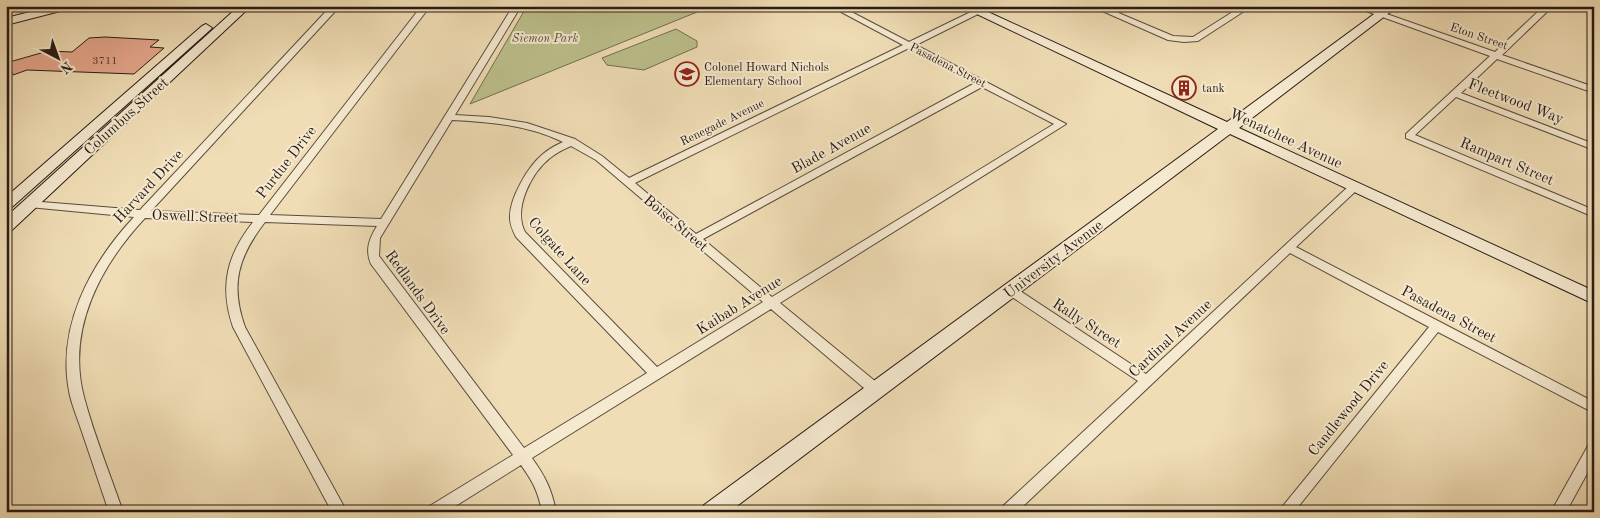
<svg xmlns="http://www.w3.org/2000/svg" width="1600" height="518" font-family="'Old Standard TT',serif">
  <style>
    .green { fill: #bcc08c; stroke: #726e51 }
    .building { fill: #e6a78d; stroke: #271b16 }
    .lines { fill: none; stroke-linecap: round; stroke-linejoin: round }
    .street-casing { stroke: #594c3e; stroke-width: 2 }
    .secondary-casing { stroke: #271b16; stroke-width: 2 }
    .street { fill: #f5e9cf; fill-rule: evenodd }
    .secondary { fill: #f5e9cf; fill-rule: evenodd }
    .labels { text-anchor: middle; stroke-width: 4; stroke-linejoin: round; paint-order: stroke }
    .far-number-label { font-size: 11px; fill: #573e34 }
    .far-street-label { font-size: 12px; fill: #271b16; stroke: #f5e9cf }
    .far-park-label { font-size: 12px; font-style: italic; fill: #544d39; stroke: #f5e9cf }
    .far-poi-label { font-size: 12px; fill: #271b16; stroke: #f5e9cf; text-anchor: start }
    .street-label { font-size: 15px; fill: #271b16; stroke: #f5e9cf }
  </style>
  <rect width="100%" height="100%" fill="#f0ddb5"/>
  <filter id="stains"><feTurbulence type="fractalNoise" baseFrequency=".004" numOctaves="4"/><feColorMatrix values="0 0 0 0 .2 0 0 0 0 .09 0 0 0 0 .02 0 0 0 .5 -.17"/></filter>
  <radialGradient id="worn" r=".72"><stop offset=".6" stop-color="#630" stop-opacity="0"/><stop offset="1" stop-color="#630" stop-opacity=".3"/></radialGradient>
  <path class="green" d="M527 6H712L470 104Z
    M676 29 697 41V47L644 70 607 65 602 58Z"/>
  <path class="building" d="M105 37 159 40 150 47 164 48 134 74 27 70 13 75 12 72 6 74V63L48 51 72 52 89 38Z"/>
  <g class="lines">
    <g class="street-casing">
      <path id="street" d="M331 6H340L151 211 259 215 420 8 417 6H521L455 115 489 117 527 123 575 139 602 156 629 178 903 45 830 6H840L909 42 983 6H994L916 45 1066 124 780 303 881 386 883 390 881 394 876 395 871 394 771 309 532 458C545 476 552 490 556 512H542C538 491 533 482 521 465L446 512H426L428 507 513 455 371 264C365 250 369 239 377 226L265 222C238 257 230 285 245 327L347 512H332L233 327C219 286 227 255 253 222L145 218C101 265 66 329 84 397 94 435 110 474 123 512H109C100 485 91 459 82 432 78 420 73 408 70 396 55 329 90 264 134 217L29 207 24 204 29 201 140 210ZM428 9 510 11 381 219 270 215ZM909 48 975 83 696 234 635 183ZM982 87 1054 124 772 297 703 239ZM452 120C490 122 528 125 563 142 556 145 549 149 543 154 528 166 509 199 510 218 510 225 513 231 516 237L647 373 524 448 379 256 380 238ZM571 146 596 160 763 302 657 367 525 232C513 209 531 173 550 158 556 153 564 149 571 146Z
        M1091 6H1102L1173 36 1193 37 1242 6H1252L1198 41 1184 42 1168 40Z
        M1352 6H1364L1495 52 1544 6H1553L1502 55 1594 87V93L1497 59 1461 93 1594 144V150L1456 97 1415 135 1594 210V217L1406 138V134L1490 56Z
        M1354 184 1359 187 1358 189 1296 247 1594 402V413L1438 332 1294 512H1278L1429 327 1290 253 1017 512H1000L1002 507 1138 381 1006 293 1004 290 1006 287H1014L1146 374 1350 185Z
        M1594 442V461L1566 512H1551L1589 444Z"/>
    </g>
    <g class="secondary-casing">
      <path id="secondary" d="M54 6H73L72 8 6 25V18Z
        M239 6H251L12 230 6 231V217Z
        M960 6H975L1227 122 1385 6H1398L1239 128 1594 291V304L1230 134 729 512H701L704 505 1218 129Z
        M206 24 212 28 210 30 11 208 6 210V197L202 26Z"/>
    </g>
    <use href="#street" class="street"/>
    <use href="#secondary" class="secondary"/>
  </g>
  <defs>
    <g id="school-ring" transform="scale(1.25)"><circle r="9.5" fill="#f5e9cf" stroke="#8f2418" stroke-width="1.5"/><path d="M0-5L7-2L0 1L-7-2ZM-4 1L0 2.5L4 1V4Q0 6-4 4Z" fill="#8f2418"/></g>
    <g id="building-ring" transform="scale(1.25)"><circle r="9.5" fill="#f5e9cf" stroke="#8f2418" stroke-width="1.5"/><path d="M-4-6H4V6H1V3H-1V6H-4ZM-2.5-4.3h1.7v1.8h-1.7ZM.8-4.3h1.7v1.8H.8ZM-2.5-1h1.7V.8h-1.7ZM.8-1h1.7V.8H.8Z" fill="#8f2418"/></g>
  </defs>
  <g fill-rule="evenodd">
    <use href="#school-ring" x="687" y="74"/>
    <use href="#building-ring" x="1184" y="88"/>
  </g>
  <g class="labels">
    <g class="far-number-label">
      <text x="105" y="64">3711</text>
    </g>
    <g class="far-street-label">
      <text transform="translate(1479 36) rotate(19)" y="4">Eton Street</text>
      <text transform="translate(948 65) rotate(27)" y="4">Pasadena Street</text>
      <text transform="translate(722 122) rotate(-26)" y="4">Renegade Avenue</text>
    </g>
    <g class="far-park-label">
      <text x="545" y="42">Siemon Park</text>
    </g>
    <g class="far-poi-label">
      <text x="704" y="71">Colonel Howard Nichols<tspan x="704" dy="14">Elementary School</tspan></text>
      <text x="1202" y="92">tank</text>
    </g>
    <g class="street-label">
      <text transform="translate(1516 101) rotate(21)" y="5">Fleetwood Way</text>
      <text transform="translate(126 116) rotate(-42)" y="5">Columbus Street</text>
      <text transform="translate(1286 138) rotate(25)" y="5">Wenatchee Avenue</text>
      <text transform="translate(831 148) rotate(-29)" y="5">Blade Avenue</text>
      <text transform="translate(1507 161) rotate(23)" y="5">Rampart Street</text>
      <text transform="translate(286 162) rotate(-52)" y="5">Purdue Drive</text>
      <text transform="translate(148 186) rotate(-47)" y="5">Harvard Drive</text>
      <text transform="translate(195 216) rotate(2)" y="5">Oswell Street</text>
      <text transform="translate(676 223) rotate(40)" y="5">Boise Street</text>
      <text transform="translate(560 251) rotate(48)" y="5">Colgate Lane</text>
      <text transform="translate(1053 259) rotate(-37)" y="5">University Avenue</text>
      <text transform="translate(418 292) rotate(54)" y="5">Redlands Drive</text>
      <text transform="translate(739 305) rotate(-32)" y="5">Kaibab Avenue</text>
      <text transform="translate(1449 314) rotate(28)" y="5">Pasadena Street</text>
      <text transform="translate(1087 323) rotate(33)" y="5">Rally Street</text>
      <text transform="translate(1170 338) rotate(-43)" y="5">Cardinal Avenue</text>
      <text transform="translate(1348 408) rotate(-51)" y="5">Candlewood Drive</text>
    </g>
  </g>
  <rect width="1600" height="518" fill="none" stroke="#f0ddb5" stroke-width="25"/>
  <rect x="8" y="8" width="1585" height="503" fill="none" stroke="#271b16" stroke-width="2.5"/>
  <rect x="12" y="12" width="1575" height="493" fill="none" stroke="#271b16"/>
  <g transform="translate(58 58) rotate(139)" stroke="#f5e9cf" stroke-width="4" paint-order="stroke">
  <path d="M0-4L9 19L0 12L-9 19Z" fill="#271b16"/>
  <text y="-8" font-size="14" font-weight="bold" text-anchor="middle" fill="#271b16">N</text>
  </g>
  <rect width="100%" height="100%" filter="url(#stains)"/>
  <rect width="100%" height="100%" fill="url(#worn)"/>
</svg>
